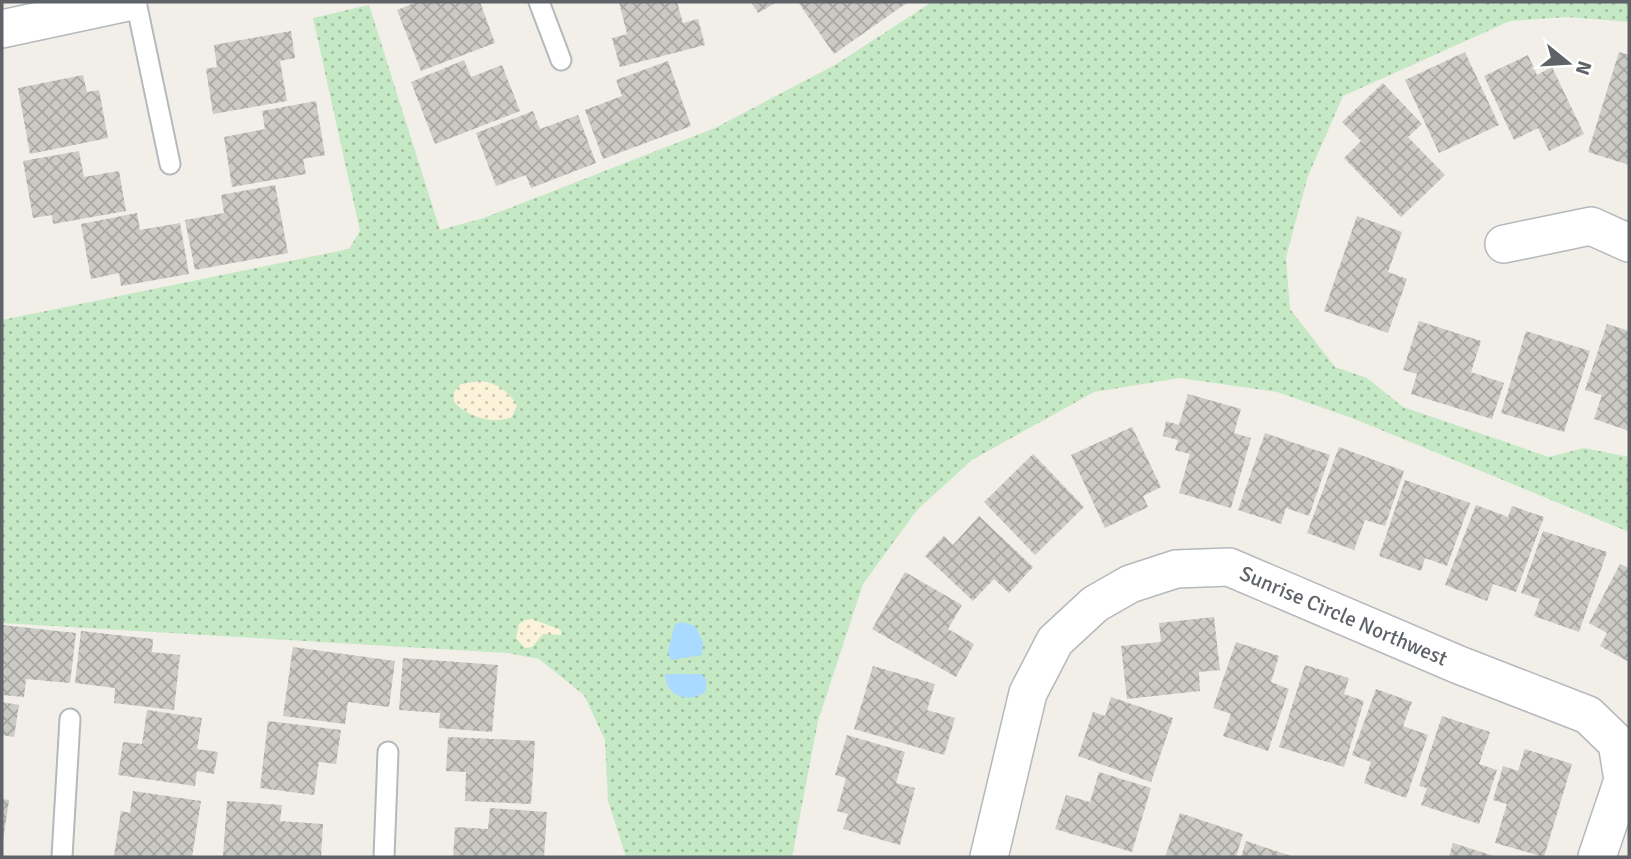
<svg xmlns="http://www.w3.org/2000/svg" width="1631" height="859" font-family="Signika,sans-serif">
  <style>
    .grass { fill: url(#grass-dots) }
    .sand { fill: url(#sand-dots) }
    .water { fill: #aadaff }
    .building { fill: url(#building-cross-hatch) }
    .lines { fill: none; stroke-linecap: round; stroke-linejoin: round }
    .lane-casing { stroke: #b5b8bc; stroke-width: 23 }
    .street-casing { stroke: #b5b8bc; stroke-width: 40 }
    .lane { stroke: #fff; stroke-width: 19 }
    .street { stroke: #fff; stroke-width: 37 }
    .labels { text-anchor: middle; stroke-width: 6; stroke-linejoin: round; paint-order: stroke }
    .street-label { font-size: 21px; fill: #5f6368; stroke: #fff }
  </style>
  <defs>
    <pattern id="grass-dots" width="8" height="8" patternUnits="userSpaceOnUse" patternTransform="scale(1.75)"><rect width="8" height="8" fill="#c5e8c5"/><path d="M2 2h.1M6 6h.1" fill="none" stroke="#a3c0a4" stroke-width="1.8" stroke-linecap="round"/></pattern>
    <pattern id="sand-dots" width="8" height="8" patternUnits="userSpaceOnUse" patternTransform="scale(1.75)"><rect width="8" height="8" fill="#fbf3d9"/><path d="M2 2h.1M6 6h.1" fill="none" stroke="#cec8b4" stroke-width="1.8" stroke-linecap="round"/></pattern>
    <pattern id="building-cross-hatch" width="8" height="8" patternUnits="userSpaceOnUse" patternTransform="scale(1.75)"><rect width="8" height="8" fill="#cccac5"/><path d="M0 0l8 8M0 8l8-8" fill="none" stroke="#a9a8a4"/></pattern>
  </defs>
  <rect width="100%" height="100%" fill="#f1efe8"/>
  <path class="grass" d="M932 2H1629V22L1568 17 1510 21 1343 96 1308 176 1286 257 1290 309 1335 367 1367 378 1403 407 1549 457 1584 448 1629 457V532L1352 418 1277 392 1180 378 1094 392 972 460 917 510 863 584 818 721 792 857H626L608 801 605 740 584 695 539 659 508 653 2 623V320L349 249 360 231 313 18 369 5 440 230 484 218 715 128 835 65Z"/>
  <path class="sand" d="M481 381C497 383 508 391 517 405L512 417C493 425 468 417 454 402V392L461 384Z
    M532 619 561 630V635L543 634 532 647 525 648 516 638 519 624 525 620Z"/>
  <path class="water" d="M683 622 695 626 703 642 702 655 671 660 668 652 675 624Z
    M665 674H701L706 679V691C690 705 665 696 665 674Z"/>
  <path class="building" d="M417 2H480L495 43 421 71 397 10Z
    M619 2H677L683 23 698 19 705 45 620 67 612 38 627 34Z
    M751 2H777L758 13Z
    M798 2H908L834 54Z
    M291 31 295 58 280 61 287 101 213 114 206 69 217 67 214 45Z
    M1465 52 1499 125 1439 153 1405 80Z
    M1619 52 1629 55V165L1588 152Z
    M1528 55 1537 75 1552 67 1584 134 1549 151 1538 128 1514 140 1484 76Z
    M464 60 471 77 502 65 520 111 435 144 411 82Z
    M668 61 691 126 603 159 585 110 622 96 616 80Z
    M83 75 87 92 99 90 108 138 30 154 18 88Z
    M1383 83 1422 124 1408 137 1445 175 1401 217 1344 158 1361 141 1342 122Z
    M316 101 325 155 303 159 306 174 232 187 224 137 265 129 262 111Z
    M533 111 540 129 578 115 596 163 531 188 526 175 496 186 476 133Z
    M79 151 84 177 119 171 126 211 53 224 52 215 33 218 23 161Z
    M275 185 288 253 195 270 185 220 224 213 221 195Z
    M137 213 140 230 180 223 189 274 121 286 119 273 91 279 81 224Z
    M1357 216 1402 232 1388 272 1407 279 1388 333 1324 311Z
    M1419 321 1481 341 1471 372 1504 383 1492 419 1411 394 1417 374 1403 370Z
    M1607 324 1629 331V431L1594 419 1602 395 1585 390Z
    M1526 331 1590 351 1564 432 1501 413Z
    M1188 394 1241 409 1234 433 1251 438 1231 508 1179 493 1190 454 1175 450 1178 440 1163 436 1166 421 1179 425Z
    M1132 427 1161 487 1143 496 1148 507 1105 528 1071 455Z
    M1265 433 1330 455 1309 516 1286 508 1281 524 1238 510Z
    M1339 447 1404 471 1385 526 1365 520 1354 550 1307 533Z
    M1033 454 1084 507 1035 555 984 502Z
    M1405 480 1470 503 1447 566 1425 558 1421 571 1379 556Z
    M1476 505 1508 517 1512 506 1544 517 1516 592 1493 584 1487 601 1445 585Z
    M979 516 1033 567 1009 593 994 579 973 601 925 556 944 536 953 545Z
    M1543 531 1607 552 1579 632 1534 616 1540 599 1521 593Z
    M1620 564 1629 568V662L1600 646 1607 633 1589 623Z
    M905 572 962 605 948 629 974 644 956 677 872 629Z
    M1214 617 1220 670 1199 672 1200 691 1127 699 1121 646 1161 642 1159 623Z
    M2 625 76 633 70 683 26 679 24 697 2 695Z
    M81 631 153 639 152 652 180 655 174 710 114 703 115 688 75 683Z
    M1236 642 1279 656 1271 682 1289 689 1268 751 1223 736 1231 714 1213 708Z
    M293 647 395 661 389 707 348 702 345 724 283 716Z
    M403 658 498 665 492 732 439 728 440 713 399 710Z
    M1305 665 1349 678 1344 694 1364 701 1344 767 1279 747Z
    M873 666 935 684 927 710 955 718 944 755 854 729Z
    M1376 689 1412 702 1403 726 1428 735 1406 798 1364 783 1371 762 1352 755Z
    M1111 697 1173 718 1151 782 1078 756 1093 712 1105 716Z
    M2 702 19 705 14 737 2 735Z
    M147 710 202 718 197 749 218 752 214 774 197 771 195 786 118 775 123 742 142 744Z
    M1442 716 1490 732 1479 764 1497 770 1479 824 1421 805 1427 788 1419 786Z
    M268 721 341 730 336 764 319 762 314 795 260 788Z
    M847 735 905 752 896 783 915 788 900 845 843 829 848 814 837 811 846 778 835 775Z
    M448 737 535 741 531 804 465 801 466 772 446 771Z
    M1525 749 1572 764 1544 857 1495 843 1507 804 1493 800 1503 766 1518 771Z
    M1099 772 1151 788 1132 852 1055 829 1066 795 1090 802Z
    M133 791 201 801 192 857 114 856 121 811 130 813Z
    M2 799 9 800 3 841H2Z
    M227 801 282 805 280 821 323 824 321 857 223 856Z
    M490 808 547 812 544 857H453L455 827 488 829Z
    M1180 813 1243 834 1236 857H1165Z
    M1246 841 1294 857H1241Z
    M1453 843 1497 857H1449Z"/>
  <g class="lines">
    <g class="lane-casing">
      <path id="lane" d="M136 2 170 164
        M539 2 561 60
        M62 857 70 719
        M384 857 388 752"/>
    </g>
    <g class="street-casing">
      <g id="street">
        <path d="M2 29 128 2"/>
        <path d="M1504 244 1591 226 1629 243"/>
        <path id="s1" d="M989 857 1028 693 1055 641 1095 604 1130 584 1176 569 1229 567 1459 665 1588 715 1617 743 1623 780 1597 857"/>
      </g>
    </g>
    <use href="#lane" class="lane"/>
    <use href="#street" class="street"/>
  </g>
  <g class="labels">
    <g class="street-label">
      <text dy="7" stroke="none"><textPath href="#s1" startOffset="548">Sunrise Circle Northwest</textPath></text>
    </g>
  </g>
  <rect width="1631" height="859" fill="none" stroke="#5f6368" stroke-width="7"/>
  <g transform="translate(1568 63) rotate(108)" stroke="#ffffff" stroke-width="5" paint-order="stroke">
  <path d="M0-5L12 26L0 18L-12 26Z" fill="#5f6368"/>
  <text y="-10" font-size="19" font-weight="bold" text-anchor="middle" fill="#5f6368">N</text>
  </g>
</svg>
